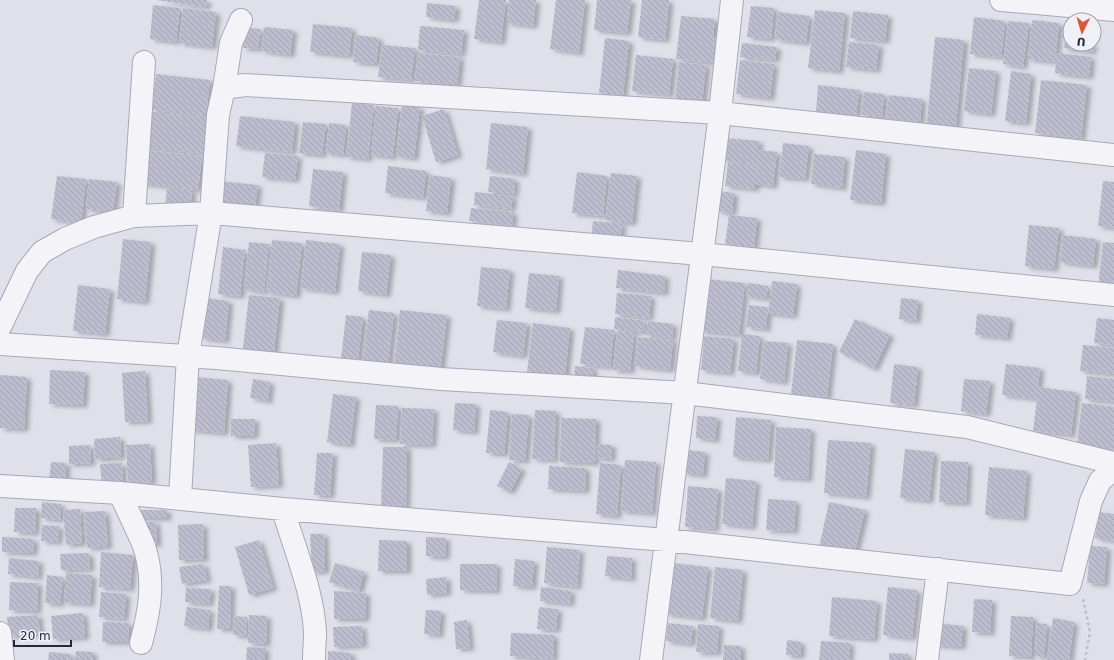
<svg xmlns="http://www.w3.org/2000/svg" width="1114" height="660" font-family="'DejaVu Sans',sans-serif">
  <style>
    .building { fill: url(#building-back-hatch); filter: url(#shadow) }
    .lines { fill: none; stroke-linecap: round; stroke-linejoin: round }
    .minor-casing { stroke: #a8a8b8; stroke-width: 24 }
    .path { stroke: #bebec9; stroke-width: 2.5; stroke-dasharray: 3 3; stroke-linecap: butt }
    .minor { stroke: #f3f3f8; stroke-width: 22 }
  </style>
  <defs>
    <pattern id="building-back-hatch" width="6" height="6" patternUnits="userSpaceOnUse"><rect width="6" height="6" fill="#bcbdce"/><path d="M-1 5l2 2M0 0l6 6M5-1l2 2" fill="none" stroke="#a2a2b2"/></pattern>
    <filter id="shadow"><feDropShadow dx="4.5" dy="2.5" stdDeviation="2" flood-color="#0004"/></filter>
  </defs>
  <rect width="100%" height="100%" fill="#e0e0ea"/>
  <path class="building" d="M156 0H207L206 7Z
    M479 0H506L501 42 474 39Z
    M509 0H536L533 26 507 23Z
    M556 0H585L579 53 550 49Z
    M597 0H631L627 33 594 30Z
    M642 0H669L665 40 638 37Z
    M427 3 456 6 454 20 426 17Z
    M153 5 180 8 176 42 150 39Z
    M751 6 774 8 771 39 747 37Z
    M183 8 216 12 212 47 179 43Z
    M815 10 845 13 839 71 808 68Z
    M853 11 888 15 885 41 850 38Z
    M778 12 809 16 806 43 775 39Z
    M681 16 715 19 713 38 719 39 717 63 676 59Z
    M974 17 1005 21 1001 57 970 54Z
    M1032 20 1059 23 1055 62 1028 59Z
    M1008 21 1029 23 1023 67 1003 64Z
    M1067 23H1070V44H1093L1092 52 1064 48Z
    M313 24 352 28 349 56 310 52Z
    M420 26 464 30 461 54 418 50Z
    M264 27 293 30 290 55 261 51Z
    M246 28 261 29 258 49 243 48Z
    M356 35 379 38 376 64 353 62Z
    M935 37 964 40 955 135 926 132Z
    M605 38 629 41 623 95 599 93Z
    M849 42 879 45 876 70 846 67Z
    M742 43 777 47 775 60 740 57Z
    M382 45 415 48 411 80 378 77Z
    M418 53 460 57 457 86 415 81Z
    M1057 53 1091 57 1089 77 1055 73Z
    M636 55 673 59 669 95 632 91Z
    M740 60 774 64 770 98 736 94Z
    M679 62 706 65 702 104 675 101Z
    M969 68 996 71 991 114 964 111Z
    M1011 71 1031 74 1026 123 1005 121Z
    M156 74 210 80 206 116 152 110Z
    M1041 80 1087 85 1081 138 1035 133Z
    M818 85 859 90 856 116 816 112Z
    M864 92 884 94 882 117 861 115Z
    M889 95 922 99 920 122 886 119Z
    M352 103 374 105 368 159 346 157Z
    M402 105 420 107 414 158 396 156Z
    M376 106 398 108 393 157 371 155Z
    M444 109 458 155 436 162 422 116Z
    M147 111 208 118 204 154 143 147Z
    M240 116 295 122 292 152 236 146Z
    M303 122 326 124 322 155 299 153Z
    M329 123 346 125 343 155 326 153Z
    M491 123 528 127 523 174 486 169Z
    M726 138 759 141 757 164 724 161Z
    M783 143 809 146 805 179 779 177Z
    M143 150 202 156 198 190 139 183Z
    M759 150 777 152 773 186 755 184V189L725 186 728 162 757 166 756 181Z
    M856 150 886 154 881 203 850 200Z
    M265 153 298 156 295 180 262 177Z
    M814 154 845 157 842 188 811 184Z
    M388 166 426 171 423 198 385 193Z
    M313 169 343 172 339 210 309 206Z
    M577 172 607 176 603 216 572 213Z
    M611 173 637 176 632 223 605 220Z
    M430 175 451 178 447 213 426 211Z
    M57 176 86 179 81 223 51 219Z
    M490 176 515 179 514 194 488 192Z
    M89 179 117 182 113 212 86 209Z
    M219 181 258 185 255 206 217 202Z
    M1103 181 1114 182V228L1098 226Z
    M167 188 192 191 190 210 165 207Z
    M719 191 734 193 732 213 717 211Z
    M475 192 513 196 511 209 474 205Z
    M471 208 513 212 512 226 469 221Z
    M729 215 757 218 754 247 725 244Z
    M593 221 622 224 620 241 591 238Z
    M1029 225 1059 228 1054 269 1025 266Z
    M1063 235 1096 239 1093 266 1060 262Z
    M123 239 151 242 145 302 117 299Z
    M272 240 302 243 296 296 266 292Z
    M306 240 340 244 335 292 301 288Z
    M249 242 269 244 264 292 244 289Z
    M1103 242 1114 243V289L1098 287Z
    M223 247 245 250 240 296 218 294Z
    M362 252 391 255 386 295 358 291Z
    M481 267 510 270 506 309 477 306Z
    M618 270 665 276 664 293 616 288Z
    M529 273 559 276 556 311 525 308Z
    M706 279 745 283 739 335 700 331Z
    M772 281 797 284 793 316 768 313Z
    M748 283 768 286 766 299 746 296Z
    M78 285 110 289 105 334 73 331Z
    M617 293 651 296 649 318 615 314Z
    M249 295 280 298 273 359 242 356Z
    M205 298 229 301 225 341 201 338Z
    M901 298 918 300 916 321 899 319Z
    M749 305 768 307 766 329 746 327Z
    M369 310 394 313 388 367 362 365Z
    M400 310 447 315 440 373 394 368Z
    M977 314 1010 318 1007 338 975 335Z
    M346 315 363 317 358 360 341 359Z
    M615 317 645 321 644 332 614 329Z
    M1097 318 1114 320V345L1094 343Z
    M855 319 890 335 874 369 839 352Z
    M497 320 527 323 523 356 493 352Z
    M648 321 673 324 672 338 646 335Z
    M533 323 570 328 565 376 527 372Z
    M585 327 614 330 610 367 580 364Z
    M617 331 634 333 630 371 613 370Z
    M742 334 760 336 756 373 738 371Z
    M704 336 734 339 730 373 701 370Z
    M638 337 673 340 670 370 635 366Z
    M797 340 833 344 827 397 791 394Z
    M764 341 788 343 784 382 760 379Z
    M1083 345 1114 348V374L1080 371Z
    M894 364 918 367 914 405 890 403Z
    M1006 364 1040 368 1038 387 1076 392 1071 435 1033 431 1037 399 1002 395Z
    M575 366 593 368V379L574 377Z
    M50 370 85 372 83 405 49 404Z
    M145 371 148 421 125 422 122 373Z
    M0 375 27 377 24 429 0 428Z
    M1087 376 1114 379V402L1085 399Z
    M194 377 228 380 224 433 190 430Z
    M253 379 270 382 268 401 250 398Z
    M964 379 990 381 986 414 961 411Z
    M333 394 356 397 350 445 327 442Z
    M455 403 476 404 474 432 453 430Z
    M1082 403 1114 407V455L1076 451Z
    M376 405 398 406 396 440 374 439Z
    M402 408 434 409 432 445 400 444Z
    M490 410 508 412 504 454 486 453Z
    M535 410 556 411 554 460 532 459Z
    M512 414 529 415 525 461 509 460Z
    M697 416 717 417 715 440 696 438Z
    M736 417 771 420 768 460 733 457Z
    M561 418 596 419 595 463 560 462Z
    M231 419H255L254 436H231Z
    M776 427 811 429 808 479 774 477Z
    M120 437 121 457 95 459 94 439Z
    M828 440 871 443 866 497 824 493Z
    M276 443 279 485 251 487 248 445Z
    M150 444 152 482 128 483 126 445Z
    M598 444 612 445 611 459 597 458Z
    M90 445 91 463 69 464V446Z
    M383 447H407L406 506 381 505Z
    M905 449 934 452 929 501 900 498Z
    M687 450 705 452 703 475 684 473Z
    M317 453H333L330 496 314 495Z
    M625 460 656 462 652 513 621 511Z
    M941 461 968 462 966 503 939 502Z
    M51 462 66 463 65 483 49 482Z
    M509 462 522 469 510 492 497 486Z
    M122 463 123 486 102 487 100 464Z
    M600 463 621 465 617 516 596 514Z
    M549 466 586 468 585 491 548 489Z
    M989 467 1027 471 1023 518 985 515Z
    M726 478 756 481 752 527 722 524Z
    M688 486 718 489 715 529 685 527Z
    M768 499 796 501 794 531 766 530Z
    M42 502 61 504 60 520 41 518Z
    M829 502 865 510 853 560 818 552Z
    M15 508H36L35 533 14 532Z
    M80 509 82 543 66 545 63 510Z
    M136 510H167V518H136Z
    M105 511 108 546 87 548 84 512Z
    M1099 512 1114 514V541L1095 538Z
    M147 522H156L157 544H148Z
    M203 524 204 559 179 560 178 525Z
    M42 525 59 526 58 542 41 541Z
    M310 534H324L325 571 312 572Z
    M2 537 34 539 33 553 2 552Z
    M426 537 446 538 445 557 426 556Z
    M259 540 273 588 249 595 235 547Z
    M379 540 407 541V571H378Z
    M1090 546 1107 547 1104 584 1087 583Z
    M547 547 580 550 577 587 544 583Z
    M101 552 133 555 130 589 99 587Z
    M89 553 90 569 61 570 60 554Z
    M607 556 632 558 631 579 605 576Z
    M9 558 39 561 38 577 8 574Z
    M515 559 534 561 532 587 513 586Z
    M335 563 364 572 359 591 329 582Z
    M672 563 708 567 702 618 666 614Z
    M204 564 207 580 182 584 179 567Z
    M460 564H497L496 591 460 590Z
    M715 567 743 570 738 621 710 618Z
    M66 573 92 575 90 604 64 602Z
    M47 575 63 577 60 604 45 603Z
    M446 577 447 593 427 595 426 579Z
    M10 582 38 583 37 611 9 610Z
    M219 586H231L230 629H217Z
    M541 587 571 591 570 604 540 601Z
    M888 587 917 590 912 638 883 635Z
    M186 588 211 589 209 604 185 602Z
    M334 591 366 593 365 619H334Z
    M101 592 126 594 124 619 99 617Z
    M832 597 877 601 874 639 829 636Z
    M974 599 992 600 990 633 972 632Z
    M187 607 210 610 208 629 184 626Z
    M539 607 558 609 556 630 537 629Z
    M426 610 441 611 439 635 424 634Z
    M83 613 85 637 53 639 51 616Z
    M38 615 40 634 9 636 7 617Z
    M249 615 267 616 266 644 248 643Z
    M234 616 247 617 246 636 233 635Z
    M1011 616 1033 617 1031 657 1009 656Z
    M1053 618 1074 622 1069 660H1047Z
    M467 620 470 648 456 649 454 622Z
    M103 622 129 623 128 642H102Z
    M668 623 693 626 691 644 666 641Z
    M937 623 963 626 961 647 935 645Z
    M1037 623 1047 624 1044 657 1035 656Z
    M698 624 719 626 717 653 696 652Z
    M362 626 363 645 334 647 333 627Z
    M511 633 554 635 553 659 510 656Z
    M787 640 801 642 800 656 786 655Z
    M821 641 850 643 849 660H819Z
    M724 645 741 646V660H723Z
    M247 647 265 648V660H246Z
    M76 651 93 652V660H75Z
    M328 651 351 653V660H328Z
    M49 652 71 654 70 660H48Z
    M889 653 908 654V660H889Z"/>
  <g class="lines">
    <g class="minor-casing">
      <path id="minor" d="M1001 0 1114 10
        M224 88 231 43 241 20
        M134 216 144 62
        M0 327 27 271 42 252 65 239 94 227 134 216 211 213 701 254 1114 295
        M0 344 216 358 441 379 685 393 967 427 1114 463
        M0 486 120 493 283 509 666 540 1070 584 1091 501 1100 481 1114 469
        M120 493C127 510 137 529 144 546 155 579 150 610 141 643
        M180 498 188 356 211 213 218 115 224 88 245 85 720 113 1114 155
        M283 509C294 548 313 591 315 632 315 641 314 651 314 660
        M0 633 3 660
        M651 660 720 113 732 0
        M927 660 938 569"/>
    </g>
    <path class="path" d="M1083 599 1090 632 1085 660"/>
    <use href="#minor" class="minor"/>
  </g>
  <g transform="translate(1082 32) rotate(185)"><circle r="19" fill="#f0f0f7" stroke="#a0a0af"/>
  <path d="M0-3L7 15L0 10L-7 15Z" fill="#db5739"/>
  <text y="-6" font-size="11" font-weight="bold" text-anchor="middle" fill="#272743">U</text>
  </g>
  <path d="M14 640v6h57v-6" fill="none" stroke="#272743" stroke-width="2"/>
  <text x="20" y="640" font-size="12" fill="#272743" stroke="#f0f0f7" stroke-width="3" paint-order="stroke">20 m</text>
</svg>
